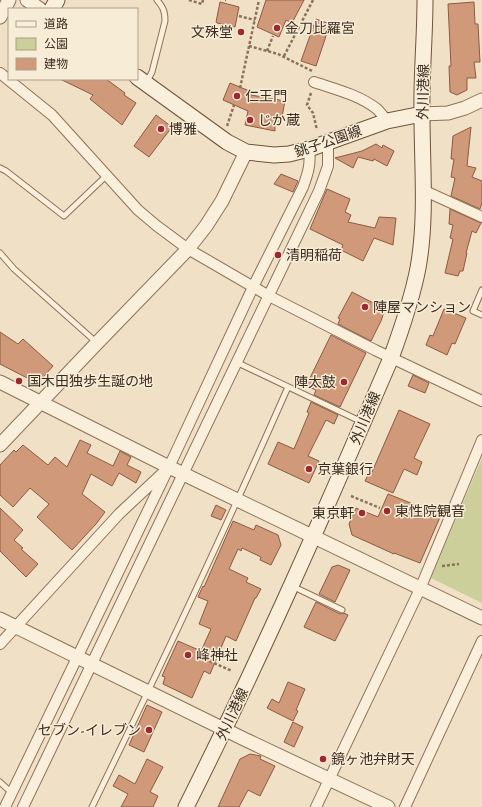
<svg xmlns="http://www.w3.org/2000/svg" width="482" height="807" font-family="'Crimson Pro','Noto Sans JP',serif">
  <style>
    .green { fill: #cccf99 }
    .building { fill: #d0997a; stroke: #8d5a3f }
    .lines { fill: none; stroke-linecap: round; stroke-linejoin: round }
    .service-casing { stroke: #8c725a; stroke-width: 7 }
    .minor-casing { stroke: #8c725a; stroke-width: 12 }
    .tertiary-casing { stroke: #8c725a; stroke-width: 15 }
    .secondary-casing { stroke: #6e533d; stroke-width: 17 }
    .path { stroke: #8c725a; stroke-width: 2.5; stroke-dasharray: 3 2; stroke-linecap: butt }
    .service { stroke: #faefda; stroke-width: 5 }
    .minor { stroke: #faefda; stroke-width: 10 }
    .tertiary { stroke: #faefda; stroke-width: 13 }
    .secondary { stroke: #faefda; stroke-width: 15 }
    .poi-dot { fill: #9e282f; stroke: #f7ecd6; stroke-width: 1.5 }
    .labels { text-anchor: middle; stroke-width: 3; stroke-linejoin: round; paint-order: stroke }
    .poi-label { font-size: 14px; fill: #3c2b1f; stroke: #f7ecd6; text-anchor: start }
    .street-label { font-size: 14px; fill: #3c2b1f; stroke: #f7ecd6 }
  </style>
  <rect width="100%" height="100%" fill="#f0e1c6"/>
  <path class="green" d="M482 458V603L431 578Z"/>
  <path class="building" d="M266 0H304L292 23 286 20 279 37 257 27Z
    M220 2 239 7 235 27 217 23 216 22Z
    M474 2 475 24H478L480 62H474L476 78H467V90L457 95 450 92 449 66H451L448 4Z
    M316 19 330 24 316 66 301 61Z
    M60 79H106L125 93 124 95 136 103 122 125 90 99 93 95Z
    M230 83 252 92 251 95 285 101 281 122 275 121V131L245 125 248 111 223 100Z
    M156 115 172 127 149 157 134 146Z
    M471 127 467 166 476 168 472 177 482 181V203L480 209 451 196 455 178 451 177 454 159H451L453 136Z
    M376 144 382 148 383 145 394 151 387 166 374 159 373 161 358 157 353 168 335 158 362 151Z
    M281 174 298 181 293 192 274 184Z
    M327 189 350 199 345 212 351 215 348 222 375 228 379 217 396 218 393 245 374 238 363 261 341 250 343 245 310 229Z
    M450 209 481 223 476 233 472 231 466 253H467L463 271H460L458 276 445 273 453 239 450 238 453 225 449 224Z
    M352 292 385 309 381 321 371 341 338 324 340 319 338 318Z
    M444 309 466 318 455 344 452 343 447 355 426 345 430 335 433 336Z
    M0 332 18 344 23 339 53 366 39 382 33 381 0 364Z
    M331 335 366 353 340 407 314 395 316 390 306 386Z
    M413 375 429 383 425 393 408 386Z
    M311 402 338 415 334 424 326 420 308 456 319 461 309 483 268 464 278 442 294 449 309 413 307 412Z
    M399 410 430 424 414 458 422 462 417 475 404 469 393 493 365 481 370 471 372 472Z
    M80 440 91 445 87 453 113 466 120 451 131 457 127 465 141 472 136 483 119 473 112 486 91 474 82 494 105 512 96 524 72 550 37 517 49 504 30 488 13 507 0 495V465L14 450 16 452 23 445 48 465 55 457 67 467Z
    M388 494 441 515 420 563 394 553V554L352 535 349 524 356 508 378 517Z
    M216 505 226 510 221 520 211 516Z
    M0 508 23 530 14 540 23 548 21 549 38 564 26 577 0 551Z
    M233 521 254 530 256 525 278 535 281 545 271 565 260 560 261 557 242 548 241 551 238 549 229 569 248 578 246 582 261 589 256 598H255L236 641 226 636 210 674 204 671 192 698 163 684 165 677 162 676 178 641 201 651 211 629 199 624 208 601 198 597 203 586 204 587Z
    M338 565 350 570 335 602 319 594 332 567Z
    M316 602 340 614 344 613 348 615 335 641 304 627Z
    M288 682 305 689 296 710 298 711 293 721 267 708 272 699 279 703Z
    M147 705 162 712 144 752 129 745Z
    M293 722 303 727 294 747 284 742Z
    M250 754 261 756 260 759 275 766 260 796 248 790 239 807H218L240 759Z
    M147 759 163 767 150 792 158 796 153 807H121L128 794 113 786 119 775 135 784Z"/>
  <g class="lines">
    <g class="service-casing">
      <path id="service" d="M146 83 152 72 165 21C165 11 163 7 157 0
        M0 168 6 171 64 216 106 176
        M0 253 14 269 96 342
        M482 290 473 311 482 315
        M236 362 362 422
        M292 586 342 610
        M0 782 12 793
        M92 807C160 668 226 528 288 387"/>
    </g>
    <g class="minor-casing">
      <path id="minor" d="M0 73 52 115 138 210 157 226 188 249 269 296 375 350 482 401
        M314 82C335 89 359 95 377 109 381 113 384 117 387 121
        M423 190 482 217
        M0 644 119 514 166 470
        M5 807 169 467 253 287 303 187C308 173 311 164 309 149
        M23 807 319 191 328 166V141
        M316 807 420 589 482 440
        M405 807 482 641"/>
    </g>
    <g class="tertiary-casing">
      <path id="tertiary" d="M27 0 40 9
        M0 17 9 0
        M422 114 448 113 465 108 482 100
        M0 382 169 467 482 618
        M0 445 97 343 188 249 206 226 222 201 246 152
        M0 619 244 739 388 807"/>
    </g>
    <g class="secondary-casing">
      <path id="secondary" d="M52 9 57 0
        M137 77 227 142 246 152 274 155 289 154 309 149 387 121 422 114
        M186 807C260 660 326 509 391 358 402 328 412 299 418 268 427 218 422 166 422 116 421 77 425 39 425 0"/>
    </g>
    <path class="path" d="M189 0 202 4 203 0
      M225 0H226
      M239 16 255 20
      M249 46 278 54 312 71
      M267 51 273 36
      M284 56 313 0
      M240 88 259 0
      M311 93 307 105 313 113 317 130
      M227 126 234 105
      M351 496 380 508
      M442 566 459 564
      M205 659 232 671"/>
    <use href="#service" class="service"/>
    <use href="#minor" class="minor"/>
    <use href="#tertiary" class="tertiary"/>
    <use href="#secondary" class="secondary"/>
  </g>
  <g class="poi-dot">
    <circle cx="277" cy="28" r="4"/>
    <circle cx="241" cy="32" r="4"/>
    <circle cx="237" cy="96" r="4"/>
    <circle cx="250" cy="120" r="4"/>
    <circle cx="161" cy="129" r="4"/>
    <circle cx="278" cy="255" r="4"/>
    <circle cx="365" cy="307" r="4"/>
    <circle cx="19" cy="381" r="4"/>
    <circle cx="344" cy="382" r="4"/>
    <circle cx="309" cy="469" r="4"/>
    <circle cx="387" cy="511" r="4"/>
    <circle cx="362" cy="513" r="4"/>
    <circle cx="188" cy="655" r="4"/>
    <circle cx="149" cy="730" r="4"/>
    <circle cx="323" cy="759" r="4"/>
  </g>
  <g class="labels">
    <g class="poi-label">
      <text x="285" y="33">金刀比羅宮</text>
      <text x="233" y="37" text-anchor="end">文殊堂</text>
      <text x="245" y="101">仁王門</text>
      <text x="258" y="125">じか蔵</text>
      <text x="169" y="134">博雅</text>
      <text x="286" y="260">清明稲荷</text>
      <text x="373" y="312">陣屋マンション</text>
      <text x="27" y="386">国木田独歩生誕の地</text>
      <text x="336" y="387" text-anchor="end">陣太鼓</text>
      <text x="317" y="474">京葉銀行</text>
      <text x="395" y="516">東性院観音</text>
      <text x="354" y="518" text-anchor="end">東京軒</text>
      <text x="196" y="660">峰神社</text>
      <text x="141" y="735" text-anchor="end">セブン-イレブン</text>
      <text x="331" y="764">鏡ヶ池弁財天</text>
    </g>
    <g class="street-label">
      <text transform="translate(423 92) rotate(-89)" y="5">外川港線</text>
      <text transform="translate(328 141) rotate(-19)" y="5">銚子公園線</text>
      <text transform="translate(365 418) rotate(-67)" y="5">外川港線</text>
      <text transform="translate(232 714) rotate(-65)" y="5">外川港線</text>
    </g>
  </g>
  <rect x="8" y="8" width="130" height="72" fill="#f7ecd6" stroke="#ac9f8d"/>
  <rect x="16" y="21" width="20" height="6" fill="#faefda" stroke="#ac9f8d"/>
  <text x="44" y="28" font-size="12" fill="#3c2b1f">道路</text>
  <rect x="16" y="38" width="20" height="12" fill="#cccf99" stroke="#ac9f8d"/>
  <text x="44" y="48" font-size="12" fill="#3c2b1f">公園</text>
  <rect x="16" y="58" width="20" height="12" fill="#d0997a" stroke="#ac9f8d"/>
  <text x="44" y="68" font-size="12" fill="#3c2b1f">建物</text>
</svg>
